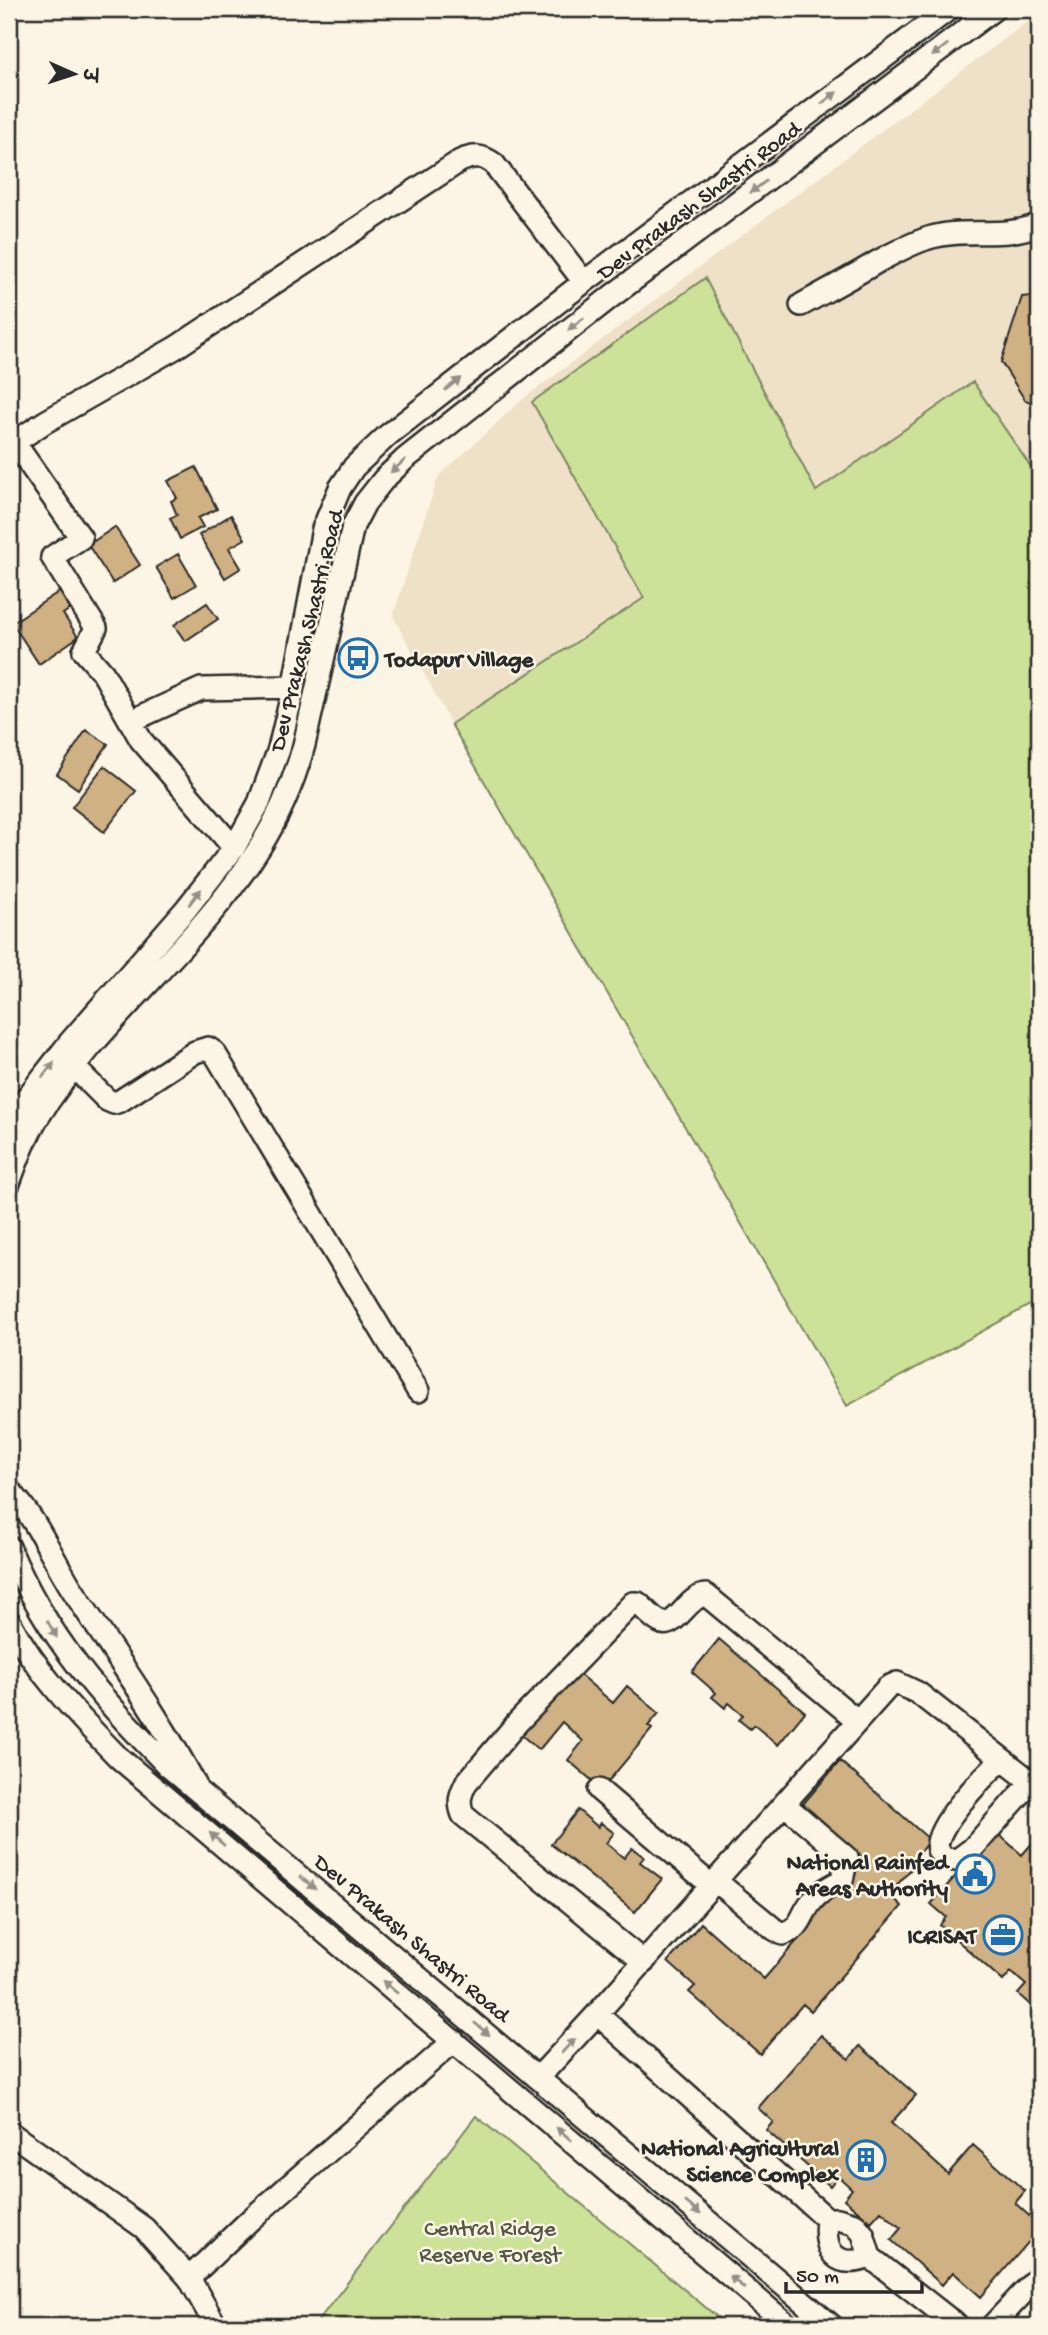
<svg xmlns="http://www.w3.org/2000/svg" width="1048" height="2335" font-family="'Gochi Hand','Playpen Sans Deva',sans-serif">
  <style>
    .built { fill: #eee1c8 }
    .green { fill: #cce298; stroke: #7c8662; stroke-width: 2 }
    .building { fill: #cfb183; stroke: #2b2b2b; stroke-width: 2 }
    .lines { fill: none; stroke-linecap: round; stroke-linejoin: round }
    .minor-casing { stroke: #2b2b2b; stroke-width: 26 }
    .minor { stroke: #fcf5e5; stroke-width: 21 }
    .oneway { fill: #949088 }
    .labels { text-anchor: middle; stroke-width: 5; stroke-linejoin: round; paint-order: stroke }
    .street-label { font-size: 23px; fill: #2b2b2b; stroke: #fcf5e5 }
    .poi-label { font-size: 23px; font-weight: bold; fill: #2b2b2b; stroke: #fcf5e5; text-anchor: end }
    .park-label { font-size: 23px; fill: #535946; stroke: #fcf5e5 }
  </style>
  <rect width="100%" height="100%" fill="#fcf5e5"/>
  <filter id="ink" filterUnits="userSpaceOnUse"><feTurbulence type="fractalNoise" baseFrequency=".0143" numOctaves="2"/><feDisplacementMap in="SourceGraphic" scale="14" xChannelSelector="R" yChannelSelector="G"/><feConvolveMatrix kernelMatrix="1 2 1 2 8 2 1 2 1" color-interpolation-filters="sRGB"/></filter>
  <g filter="url(#ink)">
    <path class="built" d="M1039 13V1300L847 1406 451 724 393 616 438 477 523 399Z"/>
    <path class="green" d="M705 278 816 491 973 382 1039 479V1300L847 1406 451 724 644 598 532 402Z
      M476 2116 728 2326H314Z"/>
    <path class="building" d="M1039 295V405L1025 400 1001 362 1022 297Z
      M196 467 217 509 198 518 203 527 180 539 170 518 177 515 171 501 177 498 168 481Z
      M231 515 245 539 229 548 241 568 225 578 199 535Z
      M115 527 140 565 113 583 88 545Z
      M178 554 196 585 174 598 156 567Z
      M66 587 77 604 63 614 78 637 39 664 12 623Z
      M207 603 218 619 185 641 174 625Z
      M86 730 108 744 78 789 57 774Z
      M104 766 136 791 104 832 72 807Z
      M719 1639 805 1712 778 1745 754 1725 750 1729 739 1720 743 1715 729 1703 725 1708 712 1697 716 1693 692 1672Z
      M573 1669 613 1703 627 1686 659 1713 648 1726 652 1729 602 1789 568 1760 583 1741 562 1722 539 1750 519 1733Z
      M840 1761 930 1840 908 1865 912 1868 889 1894 902 1906 811 2011 803 2004 760 2054 689 1992 695 1986 668 1962 701 1923 764 1979 814 1921 805 1913 820 1897 827 1903 865 1859 803 1804Z
      M578 1810 598 1827 601 1823 614 1833 606 1843 624 1858 632 1848 644 1857 640 1862 662 1879 635 1912 551 1844Z
      M995 1831 1022 1855 1034 1841 1039 1846V2013L1018 1994 1026 1985 1011 1972 1003 1981 940 1925 946 1917 931 1904Z
      M821 2035 849 2059 860 2046 916 2095 891 2123 948 2174 973 2145 1025 2191 1015 2203 1039 2225V2230L981 2297 953 2272 942 2285 891 2240 901 2228 881 2211 871 2222 844 2199 852 2189 838 2176 830 2186 766 2130 773 2122 758 2108Z"/>
    <g class="lines">
      <g class="minor-casing">
        <path id="minor" d="M801 305C826 291 852 277 877 262 894 253 913 242 932 237 968 227 1004 240 1039 224
          M14 442 81 538 52 557 96 628 84 651 103 673 141 740 234 848
          M9 446 45 422 175 348 460 161C475 155 482 155 494 164L584 282
          M131 721 201 689 293 687
          M75 1068 107 1100 114 1103 120 1101 195 1052 208 1048 214 1052 418 1391
          M9 1126 28 1096 70 1042 186 909 234 848 259 803 279 749 292 694 323 529 340 488 354 467 388 435 584 282 949 9
          M9 1183C17 1161 25 1139 37 1119 99 1019 198 947 260 847 280 815 294 781 304 745L353 526 365 503 384 479 405 459 612 296 994 9
          M9 1490C37 1519 51 1556 72 1589 114 1654 159 1716 195 1784
          M9 1547C45 1635 102 1700 168 1766L832 2326
          M9 1621C37 1673 77 1715 118 1757L789 2326
          M1002 1759C987 1773 931 1829 938 1850 938 1851 944 1858 945 1859L957 1860 972 1849 1031 1782
          M599 1790 712 1886
          M716 1881 774 1929 783 1934C804 1927 800 1914 813 1900 820 1891 832 1886 842 1880L847 1858 784 1804
          M644 1962 463 1815C458 1802 460 1795 466 1783L518 1722 633 1603H638C645 1609 652 1618 660 1622 675 1631 688 1595 706 1595L858 1721
          M597 2014 827 2219H838L855 2224 863 2234 870 2257 958 2326
          M539 2077 597 2014 888 1687 897 1683 918 1693 1039 1788
          M9 2132 144 2228 189 2278
          M827 2219C823 2252 836 2270 870 2257
          M216 2326 189 2278 251 2219 454 2041
          M992 2326 1039 2276"/>
      </g>
      <use href="#minor" class="minor"/>
    </g>
    <defs><path id="oneway-solid" d="M-6-.8H1V-3.2L6.5 0L1 3.2V.8H-6Z" transform="scale(1.75)"/></defs>
    <g class="oneway">
      <use href="#oneway-solid" transform="translate(940 50) rotate(142)"/>
      <use href="#oneway-solid" transform="translate(829 98) rotate(-37)"/>
      <use href="#oneway-solid" transform="translate(758 187) rotate(143)"/>
      <use href="#oneway-solid" transform="translate(576 324) rotate(142)"/>
      <use href="#oneway-solid" transform="translate(453 384) rotate(-38)"/>
      <use href="#oneway-solid" transform="translate(398 466) rotate(138)"/>
      <use href="#oneway-solid" transform="translate(195 897) rotate(-52)"/>
      <use href="#oneway-solid" transform="translate(48 1070) rotate(-52)"/>
      <use href="#oneway-solid" transform="translate(52 1629) rotate(60)"/>
      <use href="#oneway-solid" transform="translate(217 1839) rotate(-139)"/>
      <use href="#oneway-solid" transform="translate(308 1883) rotate(40)"/>
      <use href="#oneway-solid" transform="translate(390 1987) rotate(-140)"/>
      <use href="#oneway-solid" transform="translate(482 2029) rotate(40)"/>
      <use href="#oneway-solid" transform="translate(568 2046) rotate(-47)"/>
      <use href="#oneway-solid" transform="translate(564 2134) rotate(-139)"/>
      <use href="#oneway-solid" transform="translate(693 2208) rotate(40)"/>
      <use href="#oneway-solid" transform="translate(737 2282) rotate(-139)"/>
    </g>
  </g>
  <defs>
    <g id="bus-ring" transform="scale(2.0125)"><circle r="9.5" fill="#fcf5e5" stroke="#1f6fb2" stroke-width="1.5"/><path d="M-5-6H5V4H4V6H2V4H-2V6H-4V4H-5ZM-3.5-4V0h7V-4ZM-3.5 1.2v1.5H-2V1.2ZM2 1.2v1.5H3.5V1.2Z" fill="#1f6fb2"/></g>
    <g id="civic-ring" transform="scale(2.0125)"><circle r="9.5" fill="#fcf5e5" stroke="#1f6fb2" stroke-width="1.5"/><path d="M-.6-6.5H3V-4.5H.6V-3L4-1V1h2V6H-6V1h2V-1L-.6-3ZM-1.2 2.5V6h2.4V2.5Z" fill="#1f6fb2"/></g>
    <g id="office-ring" transform="scale(2.0125)"><circle r="9.5" fill="#fcf5e5" stroke="#1f6fb2" stroke-width="1.5"/><path d="M-6-3h4V-5.5h4V-3h4V5H-6ZM-1-4.5V-3h2v-1.5ZM-6 0V1H6V0Z" fill="#1f6fb2"/></g>
    <g id="building-ring" transform="scale(2.0125)"><circle r="9.5" fill="#fcf5e5" stroke="#1f6fb2" stroke-width="1.5"/><path d="M-4-6H4V6H1V3H-1V6H-4ZM-2.5-4.3h1.7v1.8h-1.7ZM.8-4.3h1.7v1.8H.8ZM-2.5-1h1.7V.8h-1.7ZM.8-1h1.7V.8H.8Z" fill="#1f6fb2"/></g>
  </defs>
  <g fill-rule="evenodd">
    <use href="#bus-ring" x="358" y="658"/>
    <use href="#civic-ring" x="975" y="1874"/>
    <use href="#office-ring" x="1003" y="1935"/>
    <use href="#building-ring" x="866" y="2160"/>
  </g>
  <g class="labels">
    <g class="street-label">
      <text transform="translate(698 199) rotate(-37)" y="8">Dev Prakash Shastri Road</text>
      <text transform="translate(305 630) rotate(-76)" y="8">Dev Prakash Shastri Road</text>
      <text transform="translate(413 1937) rotate(40)" y="8">Dev Prakash Shastri Road</text>
    </g>
    <g class="poi-label">
      <text x="385" y="666" text-anchor="start">Todapur Village</text>
      <text x="948" y="1869">National Rainfed<tspan x="948" dy="26">Areas Authority</tspan></text>
      <text x="976" y="1943">ICRISAT</text>
      <text x="839" y="2155">National Agricultural<tspan x="839" dy="26">Science Complex</tspan></text>
    </g>
    <g class="park-label">
      <text x="490" y="2235">Central Ridge<tspan x="490" dy="26">Reserve Forest</tspan></text>
    </g>
  </g>
  <rect width="1048" height="2335" fill="none" stroke="#fcf5e5" stroke-width="35"/>
  <rect x="18" y="18" width="1013" height="2300" fill="none" stroke="#2b2b2b" stroke-width="2.5" filter="url(#ink)"/>
  <g transform="translate(74 74) rotate(93)" stroke="#fcf5e5" stroke-width="5" paint-order="stroke">
  <path d="M0-5L12 26L0 18L-12 26Z" fill="#2b2b2b"/>
  <text y="-10" font-size="19" font-weight="bold" text-anchor="middle" fill="#2b2b2b">उ</text>
  </g>
  <path d="M786 2282v10h136v-10" fill="none" stroke="#2b2b2b" stroke-width="3.5"/>
  <text x="796" y="2282" font-size="21" fill="#2b2b2b" stroke="#fcf5e5" stroke-width="5" paint-order="stroke">50 m</text>
</svg>
